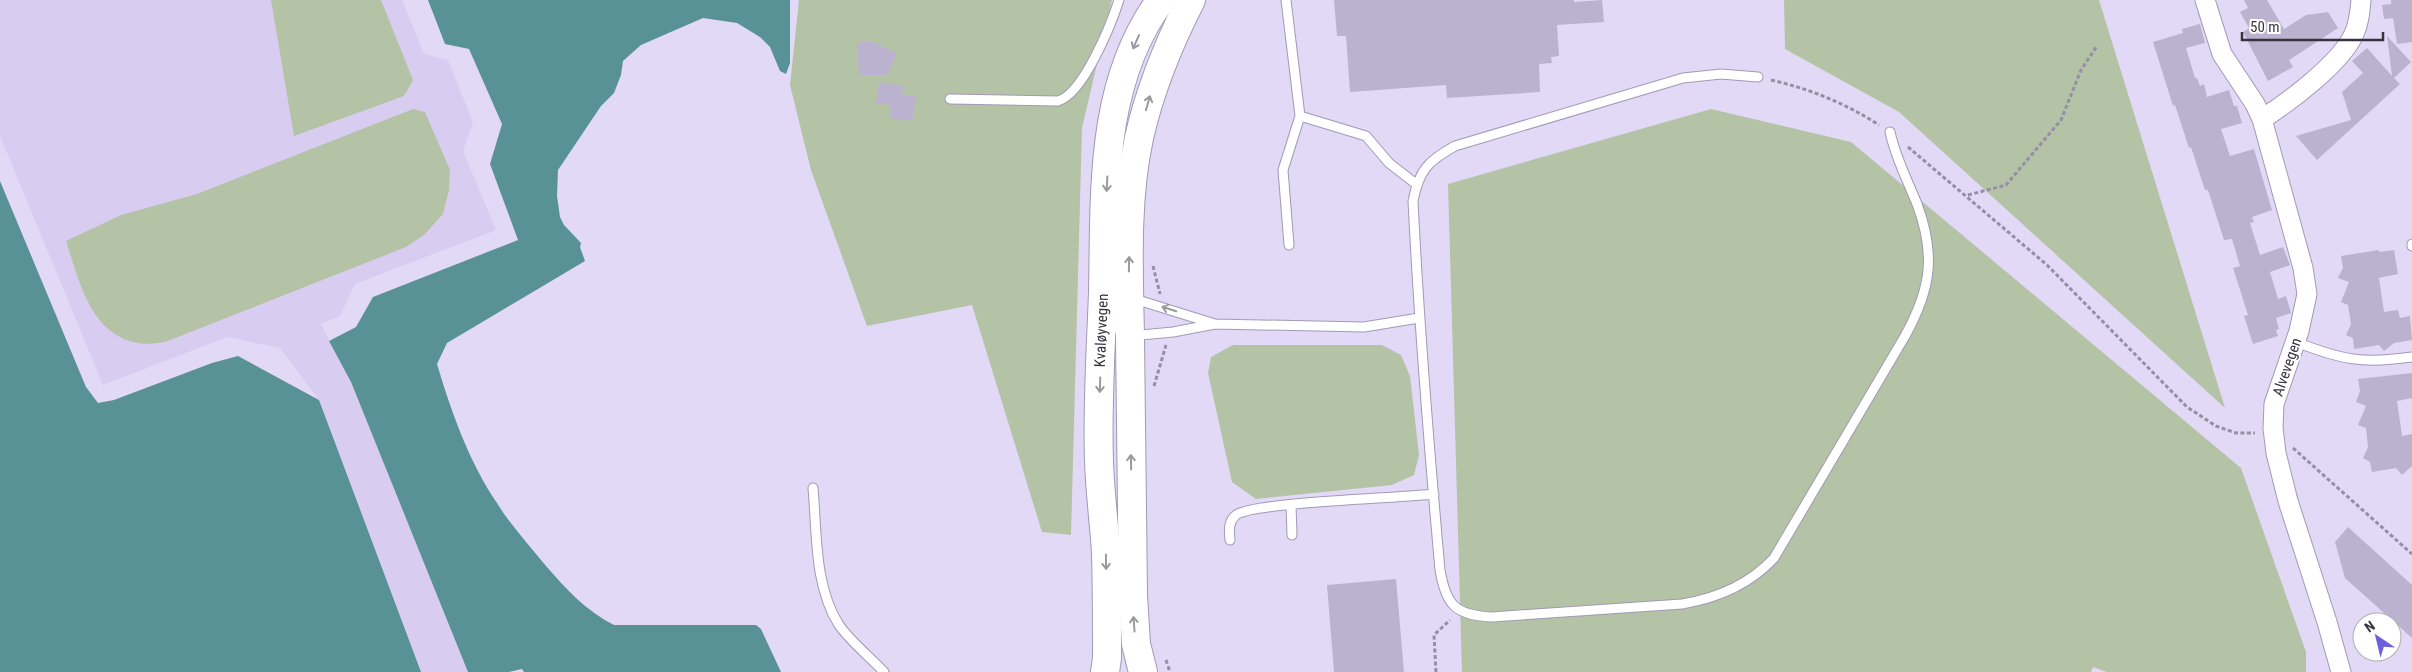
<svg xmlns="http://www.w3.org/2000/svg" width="2412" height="672" font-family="'Roboto Condensed',sans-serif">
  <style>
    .built { fill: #d8cdf1 }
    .green { fill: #b4c3a6 }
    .water { fill: #599296 }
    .building { fill: #bbb2cf }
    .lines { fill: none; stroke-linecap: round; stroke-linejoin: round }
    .lane-casing { stroke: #a299b5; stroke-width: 11 }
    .street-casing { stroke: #a299b5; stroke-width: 21 }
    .primary-casing { stroke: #a299b5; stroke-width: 30 }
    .path { stroke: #958ea4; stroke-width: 3; stroke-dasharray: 4 2.5; stroke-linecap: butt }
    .lane { stroke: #fff; stroke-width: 9 }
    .street { stroke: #fff; stroke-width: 19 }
    .primary { stroke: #fff; stroke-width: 28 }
    .oneway { stroke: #9a999e }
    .labels { text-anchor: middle; stroke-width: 4; stroke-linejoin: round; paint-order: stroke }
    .street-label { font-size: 15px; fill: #36333e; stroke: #fff }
  </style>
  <rect width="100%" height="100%" fill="#e2d9f7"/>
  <path class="built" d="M0 0H402L424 54 448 60 473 122 463 151 496 230 355 284 340 316 321 324 351 382 468 672H421L319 400 280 348 227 337 103 385 0 136Z"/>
  <path class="green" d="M271 0H381L413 80 404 96 294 136Z
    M799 0H1112L1082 128 1071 535 1042 532 972 305 867 326 811 170 790 85Z
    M1784 0H2099L2225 408 1899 112 1785 49Z
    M413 109 425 112 450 170 449 190 443 214 424 235 406 247 165 342C156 343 146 345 138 343 90 335 79 280 66 241L121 215 197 194Z
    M1711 109 1851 142 2241 468 2306 652V672H2107L2093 667 2091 672H1462L1448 184Z
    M1233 345H1382L1401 355 1410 376 1419 455 1414 475 1392 485 1256 499 1232 482 1208 373 1211 357Z"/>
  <path class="water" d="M428 0H790V63L786 74 780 71 770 47 760 37 737 23 703 18 641 45 623 61 621 75 614 93 601 106 558 170 557 196 560 217 564 225 581 243 580 247 585 261 447 343 437 364C451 411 469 462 497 503 511 526 529 545 546 566 566 589 586 611 614 625H756L761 629 781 672H524L522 669 509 672H468L351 382 329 341 356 327 373 297 518 240 490 164 502 124 469 49 445 44Z
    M0 181 86 387 98 403 114 400 212 363 238 356 319 400 421 672H0Z"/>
  <path class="building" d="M1334 0H1574V2L1602 0 1604 22 1557 25 1559 56 1551 57 1552 63 1539 64 1540 92 1447 98 1446 85 1350 92 1346 36H1337Z
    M2244 0H2267L2284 29 2306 15 2328 12 2338 28 2289 60 2293 67 2268 81 2243 32 2249 28 2240 12 2248 8Z
    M2391 0H2412V42L2397 44 2393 18 2384 19 2382 5 2391 4Z
    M2200 24 2205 43 2186 48 2195 78H2197L2200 86 2204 84 2207 97 2229 90 2234 106H2237L2242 123 2221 129 2230 156 2254 149 2272 210 2252 217 2254 222 2250 223 2260 255 2283 247 2290 265 2270 272 2278 299 2286 296 2291 313 2276 318 2279 329 2276 330 2278 336 2253 344 2244 316 2248 315 2233 268 2240 266 2232 239 2224 240 2208 190H2205L2191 147 2189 148 2175 105 2173 106 2153 42 2183 33 2182 29Z
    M2387 36 2411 62 2394 78 2400 84 2317 160 2296 136 2351 120 2342 92 2363 73 2352 61 2367 48 2392 76Z
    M857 42H873L897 53 887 75H859Z
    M879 82 903 86 902 94 916 96 912 121 889 118 891 105 876 103Z
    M2379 250V252L2394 250 2398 274 2379 278 2384 312 2398 310 2400 318 2410 316 2412 340 2394 343 2384 351 2379 345 2354 349 2353 338 2346 335 2351 324 2348 305 2341 302 2349 282 2338 278 2343 268 2341 256Z
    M2412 373V398L2397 401 2402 436 2412 434V466L2402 475 2396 468 2372 472 2370 462 2363 458 2368 447 2366 428 2358 425 2366 406 2356 402 2360 391 2358 379Z
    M2348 527 2412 585V638L2345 578 2335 542Z
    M1396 579 1404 672H1334L1327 585Z"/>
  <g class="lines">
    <g class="lane-casing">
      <path id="lane" d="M1286 0 1300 116 1366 136 1389 163 1416 184
        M1758 77 1721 74 1683 78 1455 146C1428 161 1419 170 1413 201 1419 324 1429 447 1440 570 1446 605 1455 615 1491 617L1682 604C1718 598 1749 585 1774 558L1905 336C1931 289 1936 255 1917 204 1907 179 1896 159 1890 132
        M950 99 1058 101C1083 94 1111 25 1119 0
        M2412 244V246
        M1289 245 1283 170 1300 116
        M1133 300 1141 301 1215 324
        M1105 321 1130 336 1173 332 1215 324 1364 327 1419 318
        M2296 342C2342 360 2363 364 2412 357
        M813 488C817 532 814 586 839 625 851 642 870 657 884 672
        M1291 505 1292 535
        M1230 540C1229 531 1228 522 1236 515 1252 502 1403 498 1434 494"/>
    </g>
    <g class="street-casing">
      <path id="street" d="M2205 0 2222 54 2255 104 2262 119 2303 268 2307 294 2299 331 2274 404 2273 428 2276 453 2288 501 2327 622 2341 672
        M2262 119C2289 102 2341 63 2354 34 2359 23 2360 12 2361 0"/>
    </g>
    <g class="primary-casing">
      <g id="primary">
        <path id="s1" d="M1105 672 1107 658C1107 623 1107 588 1106 552 1104 522 1100 492 1099 462 1097 405 1101 348 1103 292 1105 193 1099 83 1161 0"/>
        <path d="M1143 672 1136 644 1133 595C1132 509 1131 424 1130 338 1129 272 1125 203 1139 138 1150 89 1168 45 1191 0"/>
      </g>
    </g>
    <path class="path" d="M1771 80C1810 89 1845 103 1879 125
      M1908 147 2047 265 2187 407 2216 426 2236 433H2255
      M1968 195 2006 185 2061 120 2081 70 2097 46
      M1153 266 1160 294
      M1154 386 1166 345
      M2293 448 2412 554
      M1166 660 1170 672
      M1436 672 1434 635 1450 620"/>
    <use href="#lane" class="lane"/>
    <use href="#street" class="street"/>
    <use href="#primary" class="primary"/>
  </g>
  <defs><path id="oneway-shaft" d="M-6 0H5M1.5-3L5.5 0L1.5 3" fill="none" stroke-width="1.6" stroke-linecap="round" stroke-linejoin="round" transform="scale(1.25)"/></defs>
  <g class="oneway">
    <use href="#oneway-shaft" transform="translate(1136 42) rotate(114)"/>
    <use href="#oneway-shaft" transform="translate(1148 103) rotate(-74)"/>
    <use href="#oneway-shaft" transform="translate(1107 184) rotate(93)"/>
    <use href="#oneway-shaft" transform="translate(1129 264) rotate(-89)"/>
    <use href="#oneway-shaft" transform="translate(1169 309) rotate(-162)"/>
    <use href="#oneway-shaft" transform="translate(1100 385) rotate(92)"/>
    <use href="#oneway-shaft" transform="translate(1131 462) rotate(-91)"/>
    <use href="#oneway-shaft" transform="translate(1106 562) rotate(89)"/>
    <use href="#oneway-shaft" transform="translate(1134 624) rotate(-94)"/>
  </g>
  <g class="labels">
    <g class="street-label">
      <text dy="5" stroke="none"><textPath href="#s1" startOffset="342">Kvaløyvegen</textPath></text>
      <text transform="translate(2287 367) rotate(-71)" y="5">Alvevegen</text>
    </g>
  </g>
  <g transform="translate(2377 637) rotate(325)"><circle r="24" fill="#ffffff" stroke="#afadb2"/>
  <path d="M0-4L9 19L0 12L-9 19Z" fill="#6d61db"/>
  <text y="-8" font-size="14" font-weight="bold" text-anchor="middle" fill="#36333e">N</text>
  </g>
  <path d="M2242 32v8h141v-8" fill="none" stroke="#36333e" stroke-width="2.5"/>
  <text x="2250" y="32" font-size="15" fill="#36333e" stroke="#ffffff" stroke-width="4" paint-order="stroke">50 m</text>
</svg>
